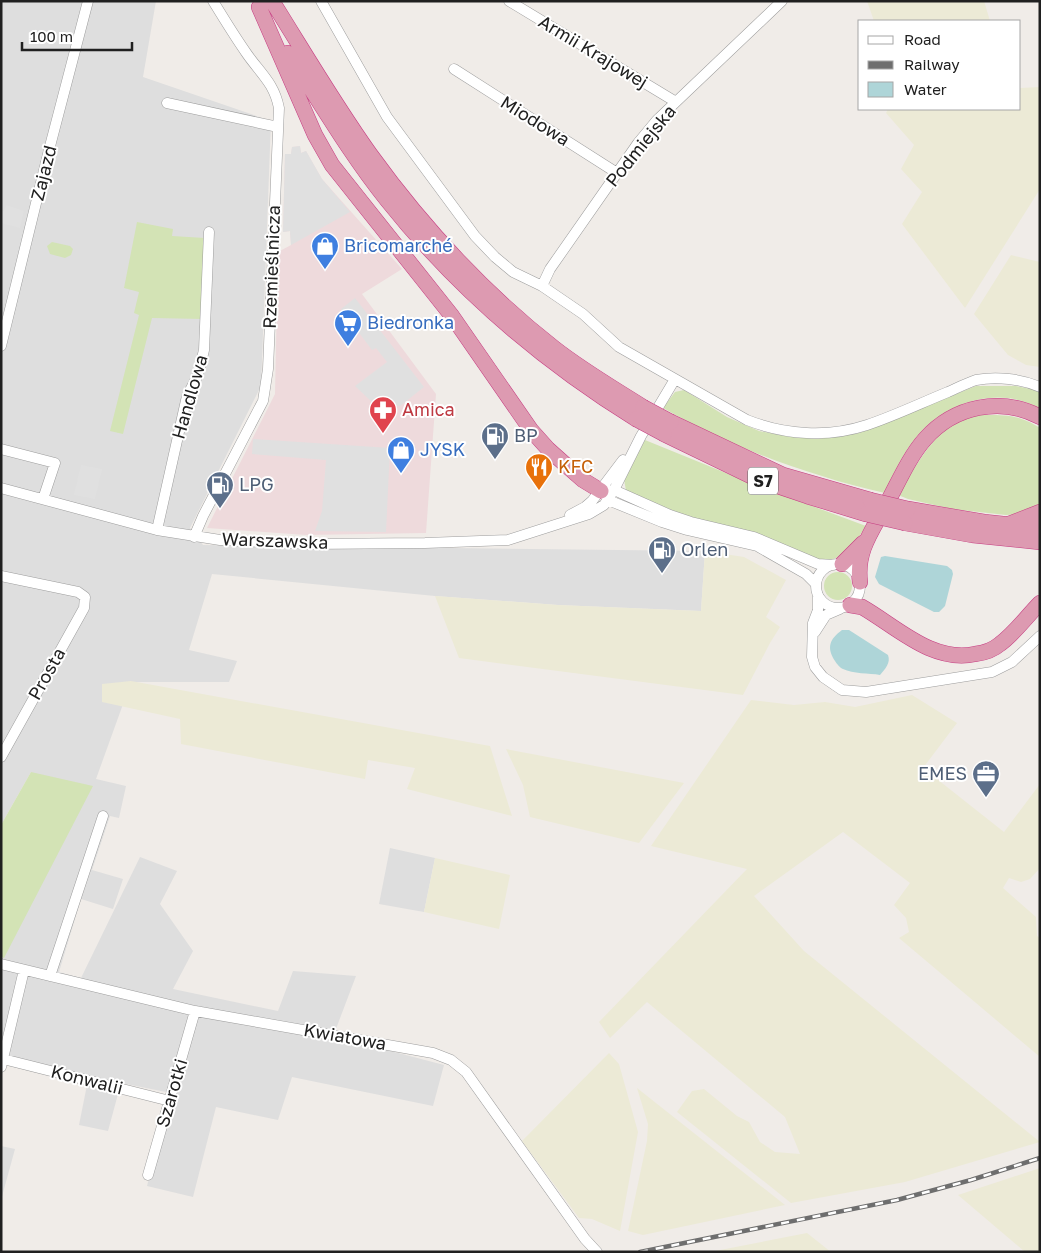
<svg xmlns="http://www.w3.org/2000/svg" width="1041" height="1253" font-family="'Golos Text',sans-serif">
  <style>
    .residential { fill: #dedede }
    .commercial { fill: #eedadc }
    .farmland { fill: #ecead6 }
    .grass { fill: #d3e3b5 }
    .parking { fill: #e0e0e0 }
    .water { fill: #aed5d8 }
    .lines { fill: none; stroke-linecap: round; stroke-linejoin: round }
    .minor-casing { stroke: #9d9d9d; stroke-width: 11 }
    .highway-casing { stroke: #c63d82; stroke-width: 16 }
    .minor { stroke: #fff; stroke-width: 10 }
    .highway { stroke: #dd9ab1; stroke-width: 15 }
    .rail-casing { stroke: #6e6e6e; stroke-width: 4.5 }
    .rail { stroke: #fff; stroke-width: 2.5; stroke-dasharray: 8; stroke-linecap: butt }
    .highway-bridge-casing { stroke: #c63d82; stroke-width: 16; stroke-linecap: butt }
    .highway-bridge { stroke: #dd9ab1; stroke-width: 15 }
    .labels { text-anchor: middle; stroke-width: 4; stroke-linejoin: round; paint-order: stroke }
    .shield { fill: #fff; stroke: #636363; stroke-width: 1 }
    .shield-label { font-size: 16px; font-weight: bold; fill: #202020 }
    .street-label { font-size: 18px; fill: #202020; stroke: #fff }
    .shop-label { font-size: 18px; fill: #366cbe; stroke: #fff; text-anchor: start }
    .health-label { font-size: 18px; fill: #be3a42; stroke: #fff; text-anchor: start }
    .service-label { font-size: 18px; fill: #4e5e75; stroke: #fff; text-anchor: start }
    .food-label { font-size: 18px; fill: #c56008; stroke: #fff; text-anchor: start }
  </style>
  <rect width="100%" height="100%" fill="#f0ece8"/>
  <path class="residential" d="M1 1H156L143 77 271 121 261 386 190 528 203 545 705 551 701 611 558 605 435 596 212 574 189 650 237 661 229 682H131L96 779 126 786 119 818 110 816 92 870 123 879 113 909 81 899 59 972 81 978 140 857 177 871 160 904 193 951 173 989 278 1011 293 971 356 976 331 1042 383 1049 444 1065 433 1106 292 1077 278 1120 216 1107 193 1197 147 1186 171 1093 121 1083 108 1131 79 1125 87 1085 1 1064V957L3 958 31 772 1 825Z
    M390 848 435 858 424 912 379 904Z
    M1 1146 15 1149 1 1200Z"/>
  <path class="commercial" d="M300 146 301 153 306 151 322 179 402 269 362 294 436 394 426 533 306 535 207 528 275 394 278 252 291 245 290 231 283 232 285 154H291L292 147Z"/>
  <path class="farmland" d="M867 1H984L990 21H874Z
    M1040 87V189L965 308 902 224 922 192 901 169 914 145 886 113 888 109H1020V88Z
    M1011 255 1040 262V367L1026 365 1008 355 974 314Z
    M705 551 744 557 786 580 766 617 780 627 770 643 743 695 459 658 435 596 558 605 701 611Z
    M131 681 490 746 512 816 407 789 415 768 368 760 365 779 181 744 180 719 102 702V684Z
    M912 695 957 723 923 768 1004 832 1040 784V868L1030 879 1021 882 1009 878 1003 888 1036 917 1037 936 1040 938V1057L899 938 909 932 906 918 894 905 910 883 843 832 754 896 804 951 1040 1142 905 1182 791 1203 677 1112 692 1091 704 1089 737 1116 749 1122 760 1142 775 1152 800 1154 785 1117 647 1002 610 1038 599 1022 747 869 651 846 751 700 794 705 825 702 855 707Z
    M506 749 684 783 639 843 530 817 523 785Z
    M435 858 510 875 499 929 424 912Z
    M609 1053 619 1064 638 1132 620 1231 592 1219 579 1218 522 1141Z
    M637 1088 785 1205 643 1235 628 1231 647 1141 648 1124Z
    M1040 1168V1252H1025L958 1195Z
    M807 1233 831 1252H710Z"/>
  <path class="grass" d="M137 222 173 229 172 236 205 238 203 319 152 318 123 434 110 431 139 315 134 313 139 292 124 288Z
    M52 242 70 246 73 249 71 255 65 258 50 254 47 246Z
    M976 386H1016L1040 391V409C1007 389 964 397 934 420 911 437 896 467 885 493 864 488 843 483 822 476 767 460 713 436 663 408L675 392 684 390 727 417 759 431 792 437 818 439 859 433Z
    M979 415C1004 415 1018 414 1040 428V505L1023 514 1006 515 952 509 908 499 898 495C913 471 933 432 960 420 965 417 973 417 979 415Z
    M645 440 753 484 866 526C852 547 847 558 820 562L691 518 626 491 624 479Z
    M824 586a14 14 0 1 1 28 0a14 14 0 1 1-28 0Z
    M31 772 93 786 4 958 1 957V825Z"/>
  <path class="parking" d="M300 146 301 153 306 151 322 179 350 212 291 245 290 231 283 232 285 154H291L292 147Z
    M7 205 24 211 20 228 1 223V210L4 211Z
    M355 298 424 387 400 406 373 403 355 386 387 362 376 348 372 350 341 309Z
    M253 439 390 448 386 532 315 531 322 511 326 460 252 454Z
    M81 465 102 469 95 499 74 495Z"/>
  <path class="water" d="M885 556 947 566 952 570 953 574 945 606 939 612H934L879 584 875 577 881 557Z
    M842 630H849L888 655C891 663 885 669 880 675 869 673 853 674 843 669 840 668 837 664 835 661 826 647 830 639 842 630Z"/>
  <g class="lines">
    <g class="minor-casing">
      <path id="minor" d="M321 1 387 117 475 236 495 257 513 272 542 286 583 314 619 347 747 420C785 435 828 438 867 425 894 416 921 403 948 392 957 388 967 383 976 380 997 376 1021 379 1040 387
        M509 1 676 102
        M454 69 617 173
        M167 103 278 127
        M542 286 550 269 638 143 657 120 782 1
        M1 346 49 150 88 1
        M1 449 55 463 43 499
        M1 488 157 530 220 540 308 544 425 543 508 540 589 514 604 505 614 490 641 436 675 379
        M608 491 614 490 670 515 691 522 754 537 818 564 833 565
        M605 495 608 500 662 522 687 530 757 546 806 574 816 584
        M570 515 585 507 592 501 623 460
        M157 530 187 396 198 375 204 350 209 232
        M194 537 203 516 263 401 268 369 279 108C274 83 261 74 247 54 235 37 224 19 213 1
        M816 586a22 22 0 1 1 44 0a22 22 0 1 1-44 0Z
        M1 576 78 592 85 597 84 608 1 757
        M818 595V610L813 623 812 657 815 667 823 677 842 690 866 692 992 672 1012 662 1040 636
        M815 632 826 615 840 609
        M1 964 195 1011 433 1053 451 1060 466 1072 585 1239 597 1252
        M50 976 103 816
        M3 1059 170 1101
        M1 1067 24 970
        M148 1175 195 1011"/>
    </g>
    <g class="highway-casing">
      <path id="highway" d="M272 1C304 52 335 105 370 154 422 226 484 293 554 348 582 370 613 388 643 407
        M259 7 315 135 332 165 452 316 531 430 548 449 567 466 583 480 601 491
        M288 53C320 102 350 154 387 200 457 288 541 360 636 419
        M671 422 783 475 870 500
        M664 434 757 479 807 496 866 514
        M908 509 984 522 1040 528
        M905 523 972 535 1040 542
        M1009 524 1040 512
        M842 564 863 543
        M860 582C856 551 872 531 886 505 898 483 909 457 925 439 954 406 1001 396 1040 417
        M850 605 862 607C897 627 932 663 975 654 984 653 993 650 1000 644 1015 633 1027 616 1040 603"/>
    </g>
    <use href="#minor" class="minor"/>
    <use href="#highway" class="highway"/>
    <g class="rail-casing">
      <path id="rail" d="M640 1252 897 1200 971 1180 1040 1158"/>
    </g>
    <use href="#rail" class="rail"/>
    <g class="highway-bridge-casing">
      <path id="highway-bridge" d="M643 407 671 422
        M636 419 664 434
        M870 500 908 509
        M866 514 905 523"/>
    </g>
    <use href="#highway-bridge" class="highway-bridge"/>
  </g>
  <defs>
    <g id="shop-pin" transform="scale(1.4375)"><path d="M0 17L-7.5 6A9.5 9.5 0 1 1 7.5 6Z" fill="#3f7fe0" stroke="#fff"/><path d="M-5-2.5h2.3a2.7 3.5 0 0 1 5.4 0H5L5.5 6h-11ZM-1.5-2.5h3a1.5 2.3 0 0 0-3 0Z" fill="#fff"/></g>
    <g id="supermarket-pin" transform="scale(1.4375)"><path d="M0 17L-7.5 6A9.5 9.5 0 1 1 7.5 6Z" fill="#3f7fe0" stroke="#fff"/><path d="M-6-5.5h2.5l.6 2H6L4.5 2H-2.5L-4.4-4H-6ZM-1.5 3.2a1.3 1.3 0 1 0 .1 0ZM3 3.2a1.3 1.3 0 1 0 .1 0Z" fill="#fff"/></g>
    <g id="pharmacy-pin" transform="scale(1.4375)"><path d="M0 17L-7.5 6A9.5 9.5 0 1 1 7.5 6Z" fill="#e0444e" stroke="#fff"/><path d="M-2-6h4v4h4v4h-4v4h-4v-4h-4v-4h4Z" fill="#fff"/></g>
    <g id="fuel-pin" transform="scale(1.4375)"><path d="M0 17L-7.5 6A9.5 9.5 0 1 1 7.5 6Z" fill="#5c6f8a" stroke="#fff"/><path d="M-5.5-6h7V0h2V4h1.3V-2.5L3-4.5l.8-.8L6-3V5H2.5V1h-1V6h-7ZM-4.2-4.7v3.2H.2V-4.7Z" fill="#fff"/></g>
    <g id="restaurant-pin" transform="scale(1.4375)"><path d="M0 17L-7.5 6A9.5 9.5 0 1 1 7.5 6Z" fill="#e8710a" stroke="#fff"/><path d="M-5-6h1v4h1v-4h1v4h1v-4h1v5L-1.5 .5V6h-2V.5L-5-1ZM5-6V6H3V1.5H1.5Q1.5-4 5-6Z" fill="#fff"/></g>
    <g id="office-pin" transform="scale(1.4375)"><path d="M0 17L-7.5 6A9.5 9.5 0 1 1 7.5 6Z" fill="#5c6f8a" stroke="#fff"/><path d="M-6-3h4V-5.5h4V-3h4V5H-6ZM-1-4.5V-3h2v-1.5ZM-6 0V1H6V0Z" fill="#fff"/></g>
  </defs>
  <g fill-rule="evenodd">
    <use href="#shop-pin" x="325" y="246"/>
    <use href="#supermarket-pin" x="348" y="323"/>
    <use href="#pharmacy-pin" x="383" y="410"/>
    <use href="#fuel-pin" x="495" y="436"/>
    <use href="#shop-pin" x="401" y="450"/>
    <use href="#restaurant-pin" x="539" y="467"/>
    <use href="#fuel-pin" x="220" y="485"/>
    <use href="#fuel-pin" x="662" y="550"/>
    <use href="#office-pin" x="986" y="774"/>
  </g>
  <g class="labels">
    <rect class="shield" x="748" y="467.5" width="30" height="27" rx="4"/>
    <g class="shield-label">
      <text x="763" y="487">S7</text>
    </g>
    <g class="street-label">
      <text transform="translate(593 52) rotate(31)" y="6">Armii Krajowej</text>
      <text transform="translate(535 121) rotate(32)" y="6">Miodowa</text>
      <text transform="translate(641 146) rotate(-51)" y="6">Podmiejska</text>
      <text transform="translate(44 173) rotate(-76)" y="6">Zajazd</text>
      <text transform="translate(272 267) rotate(-88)" y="6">Rzemieślnicza</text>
      <text transform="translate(190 397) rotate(-74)" y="6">Handlowa</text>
      <text transform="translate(275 541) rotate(2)" y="6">Warszawska</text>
      <text transform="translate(47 674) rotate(-61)" y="6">Prosta</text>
      <text transform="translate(345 1037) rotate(10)" y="6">Kwiatowa</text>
      <text transform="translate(87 1080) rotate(14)" y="6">Konwalii</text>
      <text transform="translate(172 1093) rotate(-74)" y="6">Szarotki</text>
    </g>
    <g class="shop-label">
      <text x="344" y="252">Bricomarché</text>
      <text x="367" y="329">Biedronka</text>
      <text x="420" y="456">JYSK</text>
    </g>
    <g class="health-label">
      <text x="402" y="416">Amica</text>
    </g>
    <g class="service-label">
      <text x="514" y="442">BP</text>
      <text x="239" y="491">LPG</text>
      <text x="681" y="556">Orlen</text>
      <text x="967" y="780" text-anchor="end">EMES</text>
    </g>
    <g class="food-label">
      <text x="558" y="473">KFC</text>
    </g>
  </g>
  <rect width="1041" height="1253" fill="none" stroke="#202020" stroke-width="5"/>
  <rect x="858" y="20" width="162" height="90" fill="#ffffff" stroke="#a6a6a6"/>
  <rect x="868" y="36" width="25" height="8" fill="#ffffff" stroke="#a6a6a6"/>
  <text x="904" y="45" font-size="15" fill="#202020">Road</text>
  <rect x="868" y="61" width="25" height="8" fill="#6e6e6e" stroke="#a6a6a6"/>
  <text x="904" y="70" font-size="15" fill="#202020">Railway</text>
  <rect x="868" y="82" width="25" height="15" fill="#aed5d8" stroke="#a6a6a6"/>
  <text x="904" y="95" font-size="15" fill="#202020">Water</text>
  <path d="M22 42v8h110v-8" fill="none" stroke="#202020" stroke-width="2.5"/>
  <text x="30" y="42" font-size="15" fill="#202020" stroke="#ffffff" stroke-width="4" paint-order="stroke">100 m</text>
</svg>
